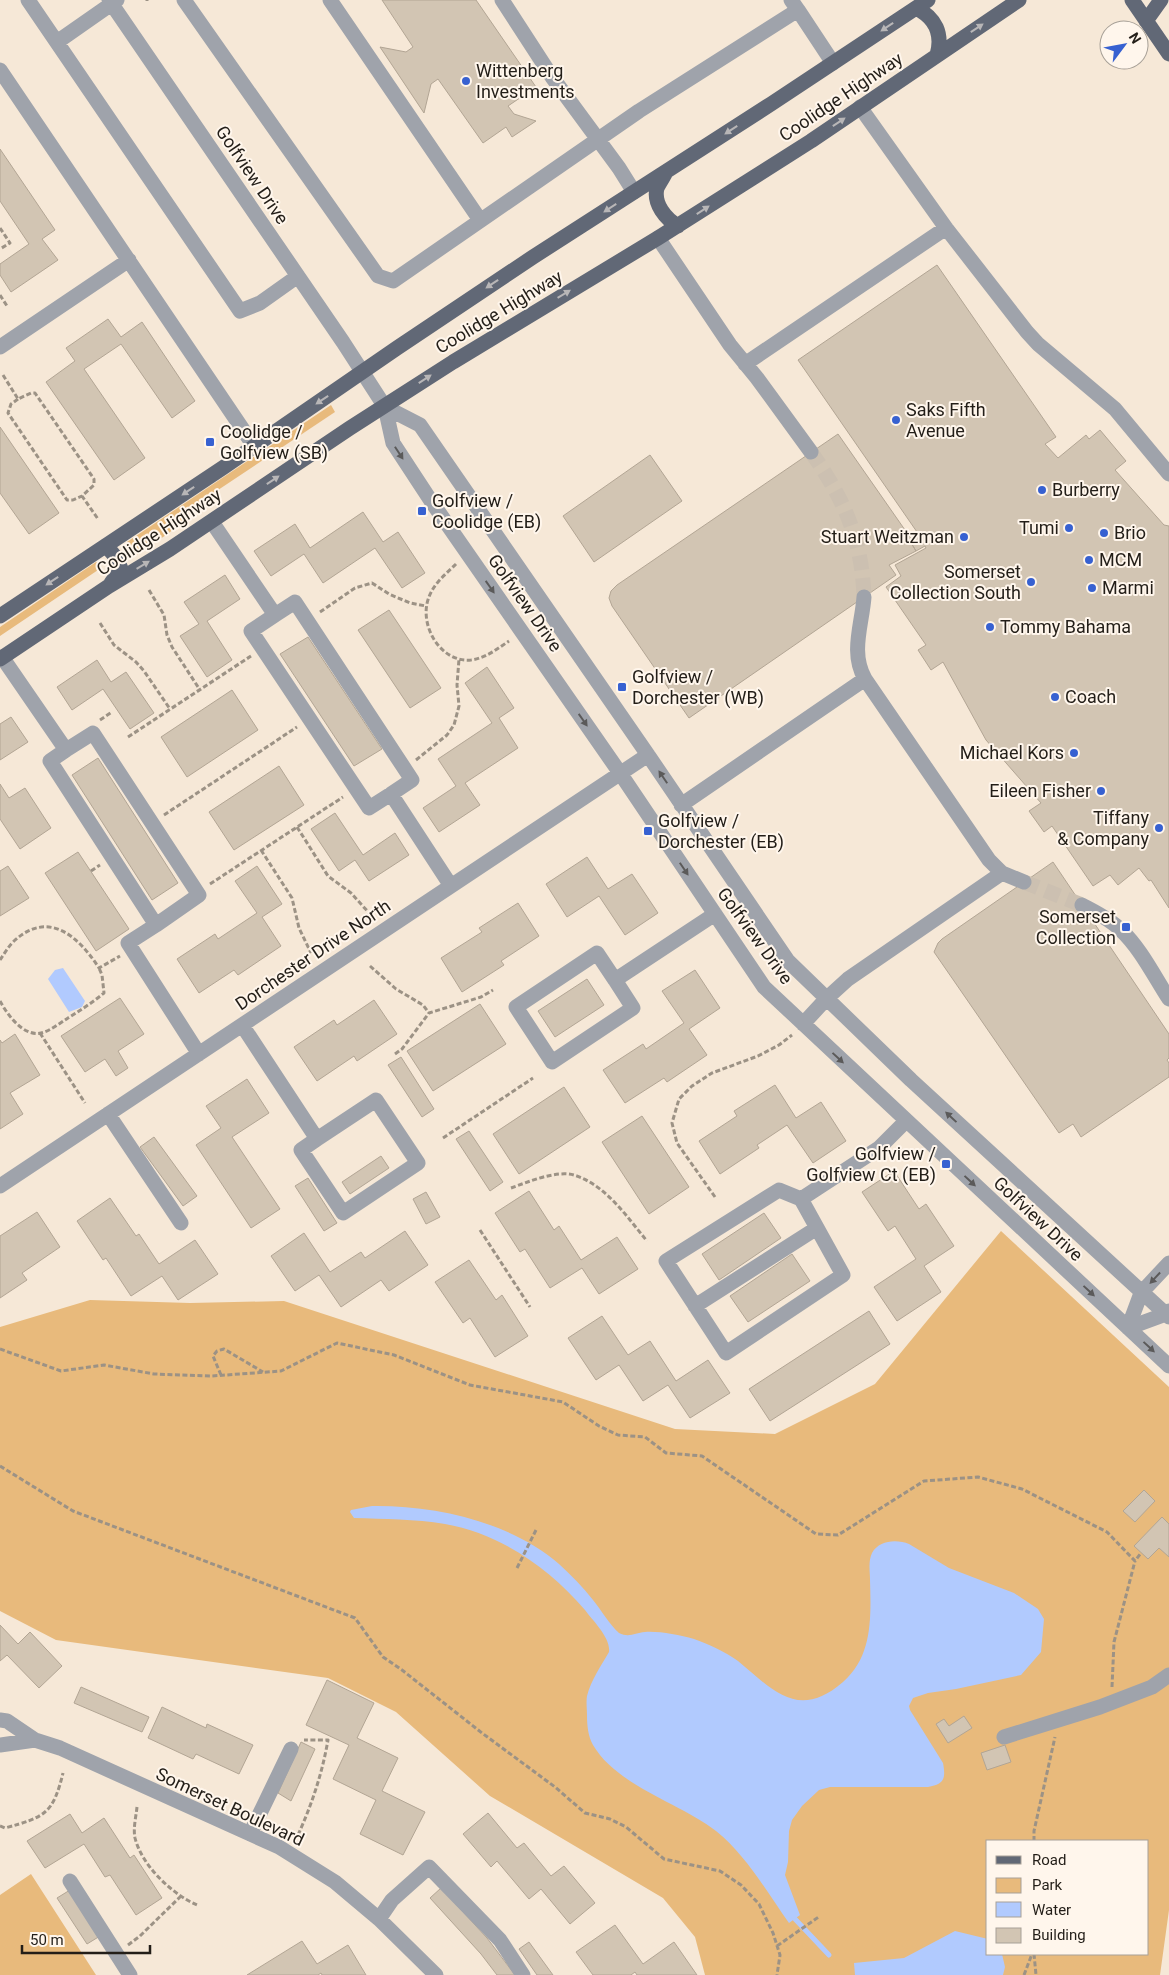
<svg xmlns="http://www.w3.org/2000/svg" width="1169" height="1975" font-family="Roboto,sans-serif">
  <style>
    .green { fill: #e8ba7c; fill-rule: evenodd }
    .water { fill: #b1cafe }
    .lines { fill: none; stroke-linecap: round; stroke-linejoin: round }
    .stream { stroke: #b1cafe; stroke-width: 5 }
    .building { fill: #d2c5b3; stroke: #b2a594 }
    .minor-tunnel { stroke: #ccc0b1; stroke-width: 15; stroke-dasharray: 15 8; stroke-linecap: butt }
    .path { stroke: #9c9285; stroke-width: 3; stroke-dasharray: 5 2.5; stroke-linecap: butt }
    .minor { stroke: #9fa3ab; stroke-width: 15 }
    .major { stroke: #616876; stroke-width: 15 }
    .oneway { fill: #b8b6b7 }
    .oneway2 { fill: #5b5a5a }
    .poi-dot { fill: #3761d1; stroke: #fff6ec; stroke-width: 2 }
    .labels { text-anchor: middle; stroke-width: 4; stroke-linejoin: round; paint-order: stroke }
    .poi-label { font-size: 18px; fill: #231e18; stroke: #fff6ec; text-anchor: start }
    .street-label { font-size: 18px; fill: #231e18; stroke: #fff6ec }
  </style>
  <rect width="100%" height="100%" fill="#f6e8d7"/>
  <path class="green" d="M331 405 335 412 212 494 169 533 135 556H133L127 542Z
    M96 562 101 563V568L0 636V627Z
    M1001 1231 1169 1387V1910L1160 1975H705L695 1937 663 1898 490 1796 396 1712 328 1678 56 1640 0 1611V1327L90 1300 190 1303 284 1301 675 1429 775 1434 875 1384ZM988 1841H1148V1954H988Z
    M31 1874 96 1975H0V1895Z"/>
  <path class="water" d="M63 968 85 1001 82 1007 69 1012 48 979 55 970Z
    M372 1506C435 1505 511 1522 559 1564 571 1575 583 1587 593 1600 602 1611 609 1624 619 1633 629 1638 635 1633 645 1632 659 1631 679 1635 694 1639 708 1644 726 1652 738 1661 773 1690 798 1721 843 1682 873 1656 871 1617 870 1580 870 1572 868 1561 872 1553 879 1540 897 1539 909 1544L949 1568 1014 1593 1038 1609 1044 1619 1041 1652 1021 1675 956 1689 928 1693 913 1698 909 1706 910 1710 943 1763C946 1779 944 1784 928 1787H830L819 1790 802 1806 792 1820 789 1831 788 1862 785 1875 800 1915 789 1923C767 1892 746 1855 716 1831 680 1803 617 1786 593 1745 588 1736 587 1725 587 1715 587 1709 586 1702 587 1696 591 1680 601 1666 609 1652 611 1638 593 1621 585 1610 549 1568 501 1534 445 1524 415 1519 384 1519 354 1518L350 1512 351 1510Z
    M955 1931 988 1939V1954H1002L1005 1967 1003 1975H855L854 1963 904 1958Z"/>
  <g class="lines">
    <path class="stream" d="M795 1919 829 1955"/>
  </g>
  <path class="building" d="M382 0H476L536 87 508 106 514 114 536 121 512 137 506 127 483 143 438 79 431 84 424 113 380 47 406 52 413 47Z
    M0 149 55 230 42 239 58 260 11 292 0 275V264L29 244 0 201Z
    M937 265 1056 437 1045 444 1058 458 1086 435 1089 439 1100 430 1126 461 1115 470 1164 525 1169 526V908L1151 880 1149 881 1139 868 1118 885 1110 875 1093 886 1052 826 1044 832 1029 811 1041 803 986 740 943 662 931 670 918 650 926 645 886 587 901 576 895 565 926 548 925 546 916 551 910 541 919 536 917 532 798 360Z
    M108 319 121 337 142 322 195 401 172 418 121 344 84 369 145 458 114 480 46 382 75 361 66 348Z
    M0 427 59 513 29 534 0 493Z
    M838 434 912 540 910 541 916 551 889 565 896 575 689 718 612 606 609 598 611 591 617 585Z
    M650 455 682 501 594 562 563 516Z
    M363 512 383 542 398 532 425 573 402 588 375 548 323 583 304 554 271 576 254 551 295 524 310 548Z
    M225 575 240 599 207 621 232 660 207 677 180 636 199 624 184 602Z
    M389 610 441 688 410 708 358 630Z
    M308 637 382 749 354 766 280 654Z
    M97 660 111 682 126 672 154 713 130 729 103 689 72 710 57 687Z
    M487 667 514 708 499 718 518 748 465 783 480 805 439 832 423 808 456 786 438 759 492 723 465 683Z
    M232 690 258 730 187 777 161 737Z
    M11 717 28 742 0 760V724Z
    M98 758 178 883 152 900 72 775Z
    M279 766 304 805 234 850 209 812Z
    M0 784 9 798 25 788 51 828 20 849 0 819Z
    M335 813 363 855 395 833 409 855 369 881 355 860 339 871 311 829Z
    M78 852 129 929 96 951 45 873Z
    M587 857 608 889 632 874 658 913 625 935 599 896 567 917 546 884Z
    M1053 862 1169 1034V1058L1167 1060 1169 1063V1077L1081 1137 1073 1124 1059 1133 934 952 938 943 942 939Z
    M8 866 29 898 0 916V871Z
    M257 866 282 904 262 917 281 946 238 975 234 970 199 993 177 959 215 934 218 939 257 913 235 881Z
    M518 903 539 936 501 961 504 965 462 992 441 958 482 932 479 928Z
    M695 970 720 1008 689 1029 707 1055 667 1082 664 1078 625 1103 603 1070 643 1044 646 1049 684 1023 662 991Z
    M587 979 604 1005 555 1037 538 1011Z
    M120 998 144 1034 118 1051 128 1068 116 1076 105 1059 85 1072 61 1036Z
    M374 1000 397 1034 357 1061 354 1056 317 1081 294 1047 334 1020 337 1025Z
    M480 1004 506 1044 433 1091 407 1051Z
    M15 1034 40 1075 10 1093 23 1114 0 1129V1040L2 1043Z
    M401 1057 434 1109 422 1117 388 1065Z
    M247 1079 269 1113 232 1137 280 1209 251 1228 196 1145 221 1128 206 1106Z
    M775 1085 796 1118 821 1102 846 1141 813 1163 787 1125 757 1145 759 1148 720 1174 699 1141 737 1116 734 1111Z
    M564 1087 590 1127 519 1174 493 1134Z
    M642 1116 689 1187 649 1214 602 1142Z
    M469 1131 503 1182 490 1191 456 1139Z
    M154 1137 197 1196 183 1206 140 1147Z
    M381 1156 389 1168 350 1194 342 1182Z
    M894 1171 919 1209 926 1204 954 1246 924 1266 941 1292 897 1321 874 1287 916 1259 895 1226 888 1231 862 1192Z
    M308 1178 337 1223 324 1231 295 1186Z
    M529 1191 554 1230 559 1226 581 1260 617 1237 638 1269 599 1294 582 1268 550 1288 525 1249 520 1252 495 1213Z
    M426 1192 440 1217 426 1224 413 1199Z
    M110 1198 136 1236 139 1234 159 1264 195 1240 218 1274 178 1300 162 1276 131 1296 106 1258 103 1260 77 1221Z
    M37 1212 60 1247 22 1273 27 1280 0 1298V1236Z
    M764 1213 781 1238 719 1280 702 1254Z
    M405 1231 428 1265 389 1291 381 1280 341 1307 319 1275 295 1291 271 1256 304 1233 330 1272 361 1252 365 1258Z
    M792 1254 810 1281 748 1322 730 1296Z
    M469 1260 496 1300 502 1295 528 1336 495 1357 470 1318 463 1323 435 1282Z
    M869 1311 890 1344 770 1421 749 1389Z
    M602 1316 628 1355 650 1341 676 1381 708 1360 730 1393 690 1418 668 1385 643 1401 619 1365 596 1380 568 1338Z
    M1144 1490 1155 1501 1135 1522 1123 1511Z
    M1162 1517 1169 1524V1557L1159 1548 1148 1559 1134 1546Z
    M0 1625 18 1644 30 1632 62 1666 39 1688 7 1655 0 1661Z
    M327 1680 374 1703 357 1738 398 1758 382 1791 425 1812 403 1855 360 1834 376 1800 333 1779 349 1745 306 1725Z
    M81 1687 149 1717 142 1732 74 1703Z
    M162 1707 206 1728 207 1724 253 1745 239 1774 196 1754 193 1759 148 1738Z
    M964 1716 972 1728 948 1743 936 1724 944 1719 949 1726Z
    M301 1742 315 1749 291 1801 278 1793Z
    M1005 1745 1011 1762 987 1770 981 1753Z
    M488 1813 517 1848 524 1843 551 1876 564 1866 595 1903 570 1924 541 1889 529 1899 497 1861 491 1867 463 1834Z
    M70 1814 82 1833 104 1818 130 1858 134 1855 162 1898 136 1915 110 1875 105 1877 84 1844 45 1868 27 1841Z
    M441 1888 487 1938 515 1975H497L481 1954 430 1898Z
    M70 1890 100 1936 87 1944 57 1898Z
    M615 1925 643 1964 674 1942 697 1975H637L635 1972 631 1975H593L576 1952Z
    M302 1941 317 1964 348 1945 366 1975H322L321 1973 318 1975H247Z
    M529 1942 553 1975H537L519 1949Z"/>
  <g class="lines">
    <path class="minor-tunnel" d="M811 452C844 499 862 539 864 597
      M1024 882 1082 905"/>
    <path class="path" d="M147 0V1
      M0 228 10 243 0 249
      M0 295 7 306
      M3 375 18 399 31 393H35L94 479V485L82 496 98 519
      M18 399 11 404 8 413 67 500H73L82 496
      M456 564C446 574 434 583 429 597 418 624 440 663 471 660 486 658 497 649 509 641
      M149 590 164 615 167 635 172 647 200 690
      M320 612 355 588 372 583 389 594 410 603 426 606
      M100 623 114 645 136 662 144 671 170 709
      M100 720 112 712
      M128 737 251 656
      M416 760 447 735 454 725 459 706 457 685 459 659
      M164 815 297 727
      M297 827 328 876 351 893 370 914
      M261 850 292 898 299 928 311 953
      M91 871 100 865
      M210 884 343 797
      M0 960C4 954 8 947 14 941 49 909 79 937 99 968L120 956
      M370 966 396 989 423 1005 429 1013
      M0 1001C7 1014 23 1037 41 1033 50 1031 60 1023 68 1018 81 1010 93 1002 104 993L102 975 99 968
      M40 1033 85 1103
      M395 1054 402 1049 429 1013 481 997 493 990
      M443 1138 533 1078
      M511 1188C528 1182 556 1170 574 1175 606 1185 627 1217 647 1241
      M715 1197 677 1143 672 1123 679 1099 692 1086 712 1073 758 1056 779 1045 792 1035
      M480 1230 530 1307
      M0 1349 61 1371 104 1365 154 1374 212 1376 281 1371 337 1343 394 1355 470 1385 563 1402 599 1426 618 1435 645 1437 666 1453 702 1456 816 1534 838 1535 924 1481 978 1477 1022 1489 1107 1532 1135 1561 1141 1553
      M221 1375 213 1356 217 1351 224 1349 263 1372
      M0 1466 73 1511 355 1618 383 1657 402 1670 482 1733 555 1787 585 1813 610 1819 626 1827 664 1859 720 1871 741 1885 759 1904 773 1933 780 1955 777 1975
      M517 1568 536 1530
      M1112 1687 1114 1642 1135 1561
      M137 1807C136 1817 133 1828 135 1838 142 1866 172 1894 197 1905
      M0 1826 5 1828C45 1817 53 1814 63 1773
      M298 1835C312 1804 322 1774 328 1740H304
      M1034 1841V1831L1055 1737
      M128 1945 140 1936 181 1896
      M777 1946 820 1916
      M1034 1954 1036 1975
      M1024 1975 1032 1954"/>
    <path class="minor" d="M28 0 240 311 260 303 298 276
      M109 0 343 342 385 407 393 443 431 501 620 773 764 987 1169 1366
      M184 0 378 276 393 281 639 111 798 10 791 0
      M330 0 480 220
      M502 0 552 77 619 168 634 192
      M798 10 833 63
      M57 42 117 0
      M0 70 254 446
      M860 107 946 228 1027 332 1038 344 1115 409 1169 474
      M658 238 730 345 757 378 811 452
      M0 347 129 260
      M745 364 946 228
      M385 407 420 425 648 755 788 961 911 1080 1169 1317
      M212 522 275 615 251 631 369 808 391 794
      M864 597C862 625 850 653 865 679L989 860 1002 873 1024 882
      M275 615 295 602 412 780 391 794 451 886
      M2 657 66 750 50 761 156 925 128 943 199 1054
      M66 750 93 733 199 895 156 925
      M681 805 865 679
      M1082 905C1095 912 1110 919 1121 930 1141 949 1154 976 1169 999
      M615 980 633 1008 552 1062 516 1007 597 953 615 980 715 914
      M803 1024 826 999 848 979 1002 873
      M242 1025 317 1139 301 1150 343 1213 418 1163 376 1100 317 1139
      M108 1114 181 1223
      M0 1186 648 755
      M801 1199 779 1190 666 1261 726 1353 843 1275 801 1199 879 1148 906 1121
      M695 1306 817 1228
      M1128 1328 1141 1293 1169 1263
      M1128 1328 1166 1314 1169 1311
      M0 1720 7 1721 35 1740 60 1748 279 1847 335 1882 379 1919 436 1975
      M1004 1737 1100 1707 1152 1687 1169 1675
      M0 1745 35 1740
      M250 1834 291 1749
      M70 1881 130 1975
      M379 1919 392 1900 429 1867 500 1940 523 1975"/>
    <path class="major" d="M1132 0 1169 54
      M916 8C936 18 943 34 937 55
      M1146 21 1161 0
      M665 174C663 178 659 184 657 188 653 204 666 219 678 226
      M105 546C114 553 118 559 121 569L111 583
      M0 616 224 467 397 348 533 257 771 104 928 0
      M0 659 109 586 170 549 350 428 453 362 658 238 811 141 1019 0"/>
  </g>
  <defs><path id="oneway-solid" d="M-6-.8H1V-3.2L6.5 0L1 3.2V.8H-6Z" transform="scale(1.25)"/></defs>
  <g class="oneway">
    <use href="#oneway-solid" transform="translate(887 27) rotate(146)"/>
    <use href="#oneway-solid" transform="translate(977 28) rotate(-34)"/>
    <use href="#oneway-solid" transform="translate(839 122) rotate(-34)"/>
    <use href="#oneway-solid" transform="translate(731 130) rotate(147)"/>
    <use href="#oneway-solid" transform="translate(610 208) rotate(147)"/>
    <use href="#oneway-solid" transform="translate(703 210) rotate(-33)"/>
    <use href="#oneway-solid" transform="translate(492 284) rotate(146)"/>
    <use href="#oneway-solid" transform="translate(564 294) rotate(-31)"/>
    <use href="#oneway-solid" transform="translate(425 379) rotate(-33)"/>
    <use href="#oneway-solid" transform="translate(322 400) rotate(146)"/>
    <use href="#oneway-solid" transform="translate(273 480) rotate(-34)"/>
    <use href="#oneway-solid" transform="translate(188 491) rotate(146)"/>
    <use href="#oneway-solid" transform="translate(143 565) rotate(-31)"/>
    <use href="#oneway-solid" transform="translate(52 581) rotate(146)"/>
  </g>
  <g class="oneway2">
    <use href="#oneway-solid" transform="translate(399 453) rotate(57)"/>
    <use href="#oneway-solid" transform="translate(490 587) rotate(55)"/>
    <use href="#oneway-solid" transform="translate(583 720) rotate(55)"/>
    <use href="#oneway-solid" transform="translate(663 777) rotate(-124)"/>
    <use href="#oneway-solid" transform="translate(684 869) rotate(56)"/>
    <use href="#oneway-solid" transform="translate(838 1058) rotate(43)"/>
    <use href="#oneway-solid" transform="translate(951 1117) rotate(-137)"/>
    <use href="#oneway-solid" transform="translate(970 1181) rotate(43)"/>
    <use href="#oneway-solid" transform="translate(1155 1278) rotate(133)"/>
    <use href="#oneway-solid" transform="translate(1089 1291) rotate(43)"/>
    <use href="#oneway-solid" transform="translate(1149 1347) rotate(43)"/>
  </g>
  <g class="poi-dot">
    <circle cx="466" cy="81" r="5"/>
    <circle cx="896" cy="420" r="5"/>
    <rect x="205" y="437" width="10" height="10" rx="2.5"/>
    <circle cx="1042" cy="490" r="5"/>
    <rect x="417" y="506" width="10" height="10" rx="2.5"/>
    <circle cx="1069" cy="528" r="5"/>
    <circle cx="1104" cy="533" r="5"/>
    <circle cx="964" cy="537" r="5"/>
    <circle cx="1089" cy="560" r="5"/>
    <circle cx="1031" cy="582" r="5"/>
    <circle cx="1092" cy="588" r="5"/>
    <circle cx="990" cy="627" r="5"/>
    <rect x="617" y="682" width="10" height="10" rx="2.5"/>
    <circle cx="1055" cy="697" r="5"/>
    <circle cx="1074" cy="753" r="5"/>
    <circle cx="1101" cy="791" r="5"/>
    <circle cx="1159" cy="828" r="5"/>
    <rect x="643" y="826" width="10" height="10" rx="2.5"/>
    <rect x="1121" y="922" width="10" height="10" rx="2.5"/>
    <rect x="941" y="1159" width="10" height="10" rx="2.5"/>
  </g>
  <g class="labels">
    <g class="poi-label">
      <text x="476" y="77">Wittenberg<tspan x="476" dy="21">Investments</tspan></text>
      <text x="906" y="416">Saks Fifth<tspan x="906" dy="21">Avenue</tspan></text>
      <text x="220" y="438">Coolidge /<tspan x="220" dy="21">Golfview (SB)</tspan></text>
      <text x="1052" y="496">Burberry</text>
      <text x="432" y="507">Golfview /<tspan x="432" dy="21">Coolidge (EB)</tspan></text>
      <text x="1059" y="534" text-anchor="end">Tumi</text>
      <text x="1114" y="539">Brio</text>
      <text x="954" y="543" text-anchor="end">Stuart Weitzman</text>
      <text x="1099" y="566">MCM</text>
      <text x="1021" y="578" text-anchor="end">Somerset<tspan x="1021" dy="21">Collection South</tspan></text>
      <text x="1102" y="594">Marmi</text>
      <text x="1000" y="633">Tommy Bahama</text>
      <text x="632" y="683">Golfview /<tspan x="632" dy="21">Dorchester (WB)</tspan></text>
      <text x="1065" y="703">Coach</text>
      <text x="1064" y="759" text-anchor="end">Michael Kors</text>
      <text x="1091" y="797" text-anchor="end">Eileen Fisher</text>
      <text x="1149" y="824" text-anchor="end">Tiffany<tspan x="1149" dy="21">&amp; Company</tspan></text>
      <text x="658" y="827">Golfview /<tspan x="658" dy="21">Dorchester (EB)</tspan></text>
      <text x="1116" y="923" text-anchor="end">Somerset<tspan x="1116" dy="21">Collection</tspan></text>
      <text x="936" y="1160" text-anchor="end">Golfview /<tspan x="936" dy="21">Golfview Ct (EB)</tspan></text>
    </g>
    <g class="street-label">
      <text transform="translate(841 97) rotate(-34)" y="6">Coolidge Highway</text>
      <text transform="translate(252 175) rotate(56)" y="6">Golfview Drive</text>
      <text transform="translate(499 312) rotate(-31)" y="6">Coolidge Highway</text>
      <text transform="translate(159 532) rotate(-33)" y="6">Coolidge Highway</text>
      <text transform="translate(525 603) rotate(55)" y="6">Golfview Drive</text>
      <text transform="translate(755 936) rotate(54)" y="6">Golfview Drive</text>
      <text transform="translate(313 955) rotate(-34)" y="6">Dorchester Drive North</text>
      <text transform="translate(1038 1219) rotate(43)" y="6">Golfview Drive</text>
      <text transform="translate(230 1807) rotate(25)" y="6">Somerset Boulevard</text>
    </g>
  </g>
  <rect x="986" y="1840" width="162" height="115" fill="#fff6ec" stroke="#a7a097"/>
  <rect x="996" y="1856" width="25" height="8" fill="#616876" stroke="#a7a097"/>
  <text x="1032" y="1865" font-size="15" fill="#231e18">Road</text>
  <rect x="996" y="1878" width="25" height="15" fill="#e8ba7c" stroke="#a7a097"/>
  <text x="1032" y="1890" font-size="15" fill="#231e18">Park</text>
  <rect x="996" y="1902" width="25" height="15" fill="#b1cafe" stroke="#a7a097"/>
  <text x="1032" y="1915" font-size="15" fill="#231e18">Water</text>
  <rect x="996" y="1928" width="25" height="15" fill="#d2c5b3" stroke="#a7a097"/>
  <text x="1032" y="1940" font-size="15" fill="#231e18">Building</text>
  <g transform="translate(1124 45) rotate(58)"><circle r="24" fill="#fff6ec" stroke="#a7a097"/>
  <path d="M0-4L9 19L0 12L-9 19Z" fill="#3761d1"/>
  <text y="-8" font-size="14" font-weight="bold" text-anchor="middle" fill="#231e18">N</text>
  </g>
  <path d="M22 1945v8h128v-8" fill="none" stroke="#231e18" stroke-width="2.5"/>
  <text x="30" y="1945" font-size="15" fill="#231e18" stroke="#fff6ec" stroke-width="4" paint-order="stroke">50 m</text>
</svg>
